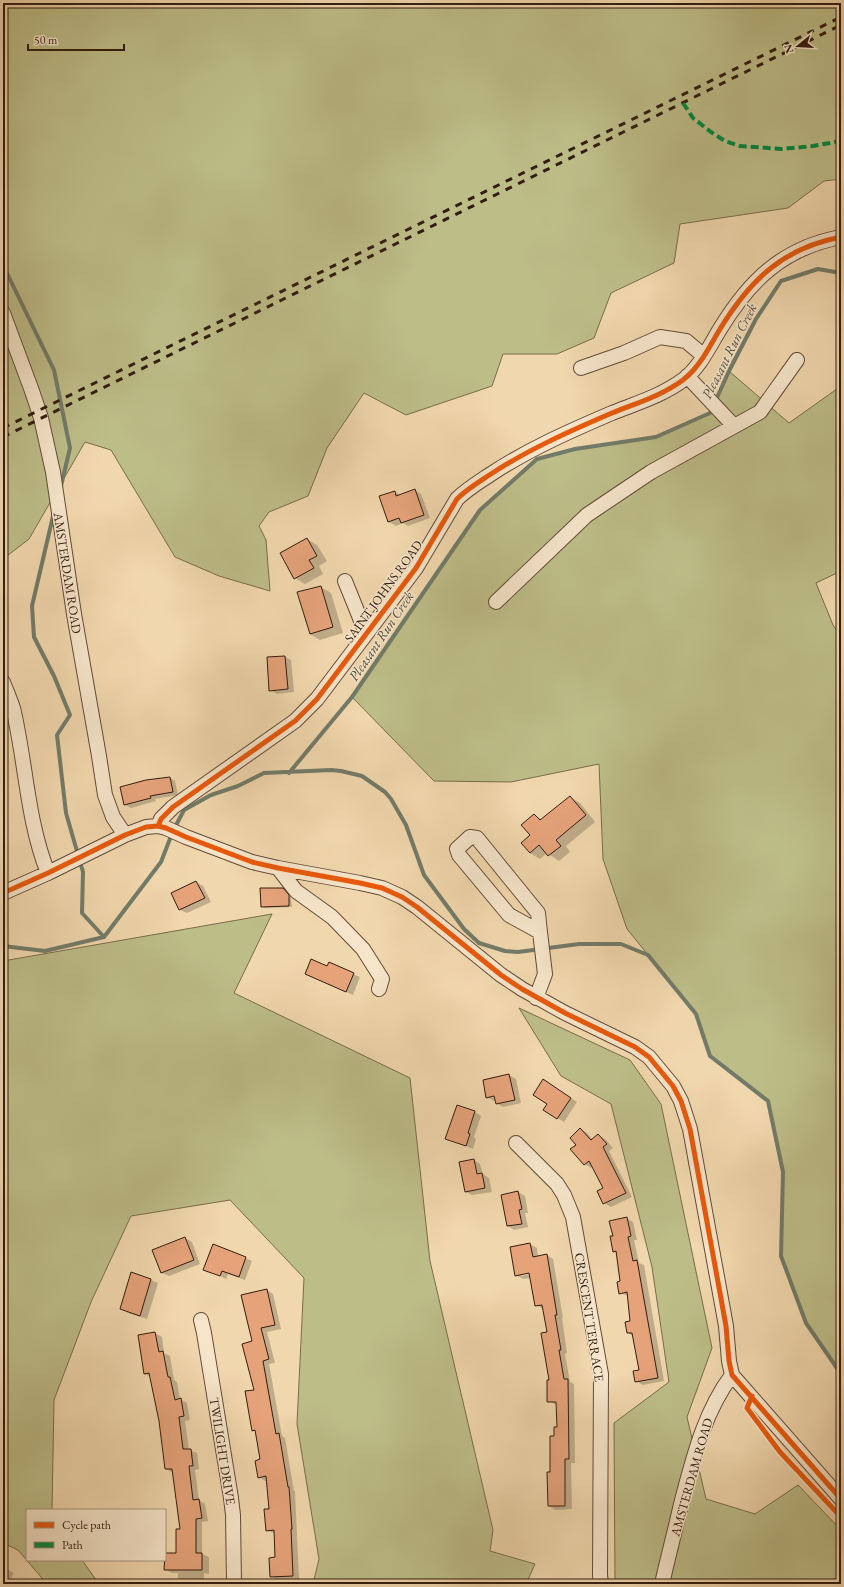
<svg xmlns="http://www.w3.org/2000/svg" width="844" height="1587" font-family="'EB Garamond',serif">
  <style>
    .green { fill: #bdbd88; stroke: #786c4c }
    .shadow { fill: #0003; fill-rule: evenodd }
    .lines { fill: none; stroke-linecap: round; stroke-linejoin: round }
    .stream { stroke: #727b69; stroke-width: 4 }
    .building { fill: #e6a37a; stroke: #321c11 }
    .minor-casing { stroke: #624b38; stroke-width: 16 }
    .minor { stroke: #f6e5ca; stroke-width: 14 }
    .rail { stroke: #321c11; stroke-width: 3; stroke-dasharray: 7 7; stroke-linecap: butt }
    .quiet { stroke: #00873e; stroke-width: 4; stroke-dasharray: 8 4; stroke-linecap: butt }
    .cycleway-casing { stroke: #f6e5ca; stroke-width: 8 }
    .cycleway { stroke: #e8590c; stroke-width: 5 }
    .labels { text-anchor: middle; stroke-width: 3; stroke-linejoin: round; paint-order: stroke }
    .street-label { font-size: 13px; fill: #321c11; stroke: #f6e5ca }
    .water-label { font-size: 14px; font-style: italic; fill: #524b3d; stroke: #f6e5ca }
  </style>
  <rect width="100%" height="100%" fill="#f1d7ad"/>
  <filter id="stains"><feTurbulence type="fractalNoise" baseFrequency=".005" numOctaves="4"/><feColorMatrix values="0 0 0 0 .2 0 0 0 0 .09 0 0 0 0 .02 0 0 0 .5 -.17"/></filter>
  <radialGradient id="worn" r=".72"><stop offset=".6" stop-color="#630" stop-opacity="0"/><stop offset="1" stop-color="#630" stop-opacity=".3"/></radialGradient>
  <path class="green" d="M3 3H841V179L824 181 788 208 680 224 674 263 611 293 594 338 557 354H503L492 386 406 415 364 393 327 448 308 496 269 512 259 526 266 540 270 591 219 576 175 557 111 450 85 442 29 539 3 559Z
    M729 371 789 423 841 386V571L816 583 833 625 841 637V1374L806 1323 781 1256 783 1172 768 1101 710 1056 696 1014 627 929 603 859 599 764 511 782 434 781 352 697 480 510 537 459 575 449 656 437 710 413Z
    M272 914 234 993 410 1078 430 1261 493 1530 490 1551 535 1564 526 1584H313L319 1559 297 1424 304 1278 230 1200 131 1216 91 1302 54 1400 52 1510H27V1560H82L99 1584H47L18 1550 3 1543V961Z
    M519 1008 630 1060 661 1104 712 1348 687 1417 706 1499 755 1514 798 1485 841 1530V1584H615L614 1423 669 1382 652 1267 611 1104 561 1076Z"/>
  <path class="shadow" d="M415 490 421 494 430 518 408 526 403 523 396 526 389 522 380 497 395 492 401 495Z
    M307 539 317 545 327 561 319 566 323 574 305 584 295 578Z
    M321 587 331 593 343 633 320 640 310 634Z
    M285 657 291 660 294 692 277 694 270 690Z
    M170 778 175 781 178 795 155 799 156 801 131 808 125 805Z
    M570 797 580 803 595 822 566 846 570 852 559 861 547 853 540 859 530 853 535 815 542 820Z
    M196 882 203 886 211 902 187 913 180 910 173 894Z
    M282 889 291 898 292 907 265 908 262 906Z
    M328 968 353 974 360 977 353 995 306 974Z
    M509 1075 516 1079 521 1103 503 1107 496 1103V1101H494L487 1097 484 1080ZM499 1094V1096L492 1098V1096Z
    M550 1084 577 1102 564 1122 544 1110 548 1104Z
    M475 1112 481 1116 474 1137 476 1139 473 1149 446 1138Z
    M581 1129 587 1133 593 1140 598 1135 605 1139 613 1148 609 1151 632 1197 611 1207 604 1203V1189L593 1166 591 1168 585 1164 577 1145Z
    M474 1160 480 1164 483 1174 489 1178 492 1192 472 1195 466 1192Z
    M518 1192 525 1196 528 1213H525L528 1227 514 1230 508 1226Z
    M626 1218 633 1222 637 1240H634L639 1263 644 1265 664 1381 643 1385 636 1381 640 1371 633 1336 628 1333 632 1322 628 1296 620 1293 621 1282 617 1253 614 1251V1236Z
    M185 1238 192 1242 200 1264 169 1276 162 1273 154 1251Z
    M530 1244 537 1248 538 1257 547 1255 553 1259 563 1318H562L567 1353 565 1354 570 1382 574 1384 575 1463H571L572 1509 555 1510 549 1506 551 1473 558 1428 557 1405 548 1401 550 1381 548 1332 543 1309 536 1305 531 1278 523 1279 516 1275ZM534 1272V1273L521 1276V1274Z
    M245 1258 252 1261 245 1280 228 1274 226 1279 205 1269Z
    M132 1274 151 1280 158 1283 147 1319 128 1313 121 1309Z
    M267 1290 273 1294 281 1329 267 1332 275 1363 269 1364 282 1436 285 1438 294 1491H295L299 1579 277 1580 271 1576 276 1558 275 1534 267 1530 270 1510 268 1481H265L259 1477 261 1459 257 1432 253 1430 255 1391 253 1342Z
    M155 1333 162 1337 164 1353 170 1356 174 1380 177 1382 180 1399 187 1403 190 1420 185 1421 189 1450 197 1453 199 1469 195 1470 199 1500 205 1504 208 1521 202 1522V1554L209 1557V1574L204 1573V1584H178V1573H172L165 1569 177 1554 181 1530 173 1473 166 1469 160 1421 151 1377 145 1374Z
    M3 1567 14 1573 8 1584H3Z"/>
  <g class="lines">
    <path class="stream" d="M3 265 54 370 70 448 61 486
      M715 402 729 371 756 319 781 281 818 269 841 273
      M54 512 32 606 34 637 54 676 70 715 57 735 66 813 83 872 82 913 104 937
      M289 773 352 697 480 510 537 459 575 449 656 437 710 413 712 408
      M3 946 45 951 104 937 161 862 173 831 184 810 211 795 238 786 264 773 331 770 341 771 362 776 385 792 391 799 406 825 424 875 464 929 479 943 505 951 518 952 579 944H621L648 955 696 1014 710 1056 768 1101 783 1172 781 1256 806 1323 841 1374"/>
  </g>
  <path class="building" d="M415 489 424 515 401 523 399 518 388 522 379 496 395 491 396 496Z
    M307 538 317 556 309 560 314 568 294 579 280 553Z
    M321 586 333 627 310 634 297 592Z
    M285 656 288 689 269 691 267 657Z
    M170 777 173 792 150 796 151 798 124 805 120 787 146 780Z
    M570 796 586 815 556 840 561 846 548 856 539 845 530 853 521 843 530 835 521 825 534 814 540 820Z
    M196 881 205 898 179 910 171 893Z
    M260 888H283L289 895V906L261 907Z
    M311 959 327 966 329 962 354 973 346 992 305 974Z
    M509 1074 515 1100 496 1104 494 1096 486 1098 483 1080Z
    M543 1079 571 1098 557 1119 543 1110 547 1104 533 1095Z
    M457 1105 475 1111 468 1133 470 1134 466 1146 445 1139Z
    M580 1128 591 1140 598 1134 607 1144 603 1147 626 1193 603 1204 597 1191 603 1188 589 1161 584 1165 570 1149 576 1145 570 1138Z
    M474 1159 477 1174 482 1173 485 1188 465 1192 459 1162Z
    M518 1191 522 1209 519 1210 522 1224 507 1226 501 1195Z
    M627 1217 631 1236 628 1237 633 1261 637 1260 658 1378 635 1382 633 1371 639 1370 632 1333H627L625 1322 630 1321 627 1292 619 1294 617 1282 620 1281 616 1251 613 1252 610 1236H613L609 1221Z
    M185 1237 194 1260 161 1273 152 1250Z
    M530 1243 533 1257 547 1254 557 1315H555L561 1350H559L564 1379H568L569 1459H565V1506H548L547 1472H550V1436H554V1427H557L556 1402H547V1380H549L541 1333 547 1332 542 1305 535 1306 529 1273 515 1276 510 1247Z
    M213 1244 246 1257 239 1277 222 1271 220 1276 203 1270Z
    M131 1272 151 1279 140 1316 120 1309Z
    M267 1289 275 1325 261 1328 269 1359 263 1361 276 1434 279 1433 288 1487H289L292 1529H291L293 1576 270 1577 269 1558 275 1557 274 1530 266 1531 264 1509H269L266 1476 258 1478 255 1461 260 1459 255 1430 252 1431 245 1391 254 1390 242 1344 252 1341 241 1295Z
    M155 1332 159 1352 163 1351 168 1377H170L175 1400 181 1398 184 1416 179 1417 183 1449H191L193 1466H189L193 1500 199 1499 202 1518 196 1519V1553H202V1570H164L165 1553H176V1529H180L172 1469H165L159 1421 149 1373 144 1374 138 1335Z"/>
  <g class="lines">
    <g class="minor-casing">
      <path id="minor" d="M3 313 32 391 41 418 53 472 74 614 99 756 105 795 113 817 125 835
        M581 368 624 353 660 337 686 341 704 356
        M687 376 734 426
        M345 581 366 633
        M496 602 587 515 651 472 760 412 797 360
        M3 682C6 690 10 699 13 708 26 762 27 821 48 873
        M158 826 161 819 173 807 295 721 317 699 416 568 457 499C467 489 479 482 491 474 529 449 570 431 612 413 637 403 661 396 683 380 700 367 709 347 720 329 750 280 783 248 841 237
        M470 837 477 838 538 913 540 932 509 915 459 855 457 849Z
        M278 868 296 891 332 917 363 949 382 979 379 989
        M3 893 48 873 125 835 146 827 158 826 166 828 186 837 252 862 278 868 360 883 382 888 402 897 417 907 501 975 522 989 565 1013 635 1047 649 1057 673 1086 681 1101 690 1129 726 1326 729 1361 732 1375 841 1499
        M536 998 545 974 540 932
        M516 1143 557 1184 564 1195 573 1217 601 1374 600 1575 601 1584
        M201 1320 204 1333 231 1498 233 1515 234 1584
        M662 1584C668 1557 675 1531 681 1504 693 1459 704 1412 732 1375"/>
    </g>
    <use href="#minor" class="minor"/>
    <path class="rail" d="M3 428 841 17
      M3 437 841 25"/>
    <path class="quiet" d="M683 103 693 118 711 132 725 141 740 146 782 149 813 146 841 141"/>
    <g class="cycleway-casing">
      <path id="cycleway" d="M158 826 161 819 173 807 295 721 317 699 416 568 457 499C467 489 479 482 491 474 529 449 570 431 612 413 637 403 661 396 683 380 700 367 709 347 720 329 750 280 783 248 841 237
        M3 893 48 873 125 835 146 827 158 826 166 828 186 837 252 862 278 868 360 883 382 888 402 897 417 907 501 975 522 989 565 1013 635 1047 649 1057 673 1086 681 1101 690 1129 726 1326 729 1361 732 1375 841 1499
        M752 1396 747 1408 780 1452 841 1517"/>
    </g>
    <use href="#cycleway" class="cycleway"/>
  </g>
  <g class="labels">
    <g class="street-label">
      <text transform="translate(68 573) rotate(81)" y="5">AMSTERDAM ROAD</text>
      <text transform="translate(383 591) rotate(-54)" y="5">SAINT JOHNS ROAD</text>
      <text transform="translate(590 1317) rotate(81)" y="5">CRESCENT TERRACE</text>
      <text transform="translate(223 1451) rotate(81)" y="5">TWILIGHT DRIVE</text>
      <text transform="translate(691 1477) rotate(-74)" y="5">AMSTERDAM ROAD</text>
    </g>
    <g class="water-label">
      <text transform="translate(729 351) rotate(-63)" y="5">Pleasant Run Creek</text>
      <text transform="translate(381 636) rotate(-56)" y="5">Pleasant Run Creek</text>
    </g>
  </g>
  <rect width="844" height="1587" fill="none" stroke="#f1d7ad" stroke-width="16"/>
  <rect x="4" y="4" width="836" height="1579" fill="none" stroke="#321c11" stroke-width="2"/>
  <rect x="8" y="8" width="828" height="1571" fill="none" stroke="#321c11"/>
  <rect x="26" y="1509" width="140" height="52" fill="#f6e5ca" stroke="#a89580"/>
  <rect x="34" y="1522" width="20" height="6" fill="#e8590c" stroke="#a89580"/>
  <text x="62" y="1529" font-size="12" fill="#321c11">Cycle path</text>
  <rect x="34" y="1542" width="20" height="6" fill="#00873e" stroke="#a89580"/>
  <text x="62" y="1549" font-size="12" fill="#321c11">Path</text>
  <g transform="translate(798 46) rotate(252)" stroke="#f6e5ca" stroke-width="3" paint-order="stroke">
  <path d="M0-3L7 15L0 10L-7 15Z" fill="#321c11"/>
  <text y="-6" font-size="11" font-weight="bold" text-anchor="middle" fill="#321c11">N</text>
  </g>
  <path d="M28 44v6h96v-6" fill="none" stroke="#321c11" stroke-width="2"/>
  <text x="34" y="44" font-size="12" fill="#321c11" stroke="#f6e5ca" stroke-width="3" paint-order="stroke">50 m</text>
  <rect width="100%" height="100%" filter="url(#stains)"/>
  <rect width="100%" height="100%" fill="url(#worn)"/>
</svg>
